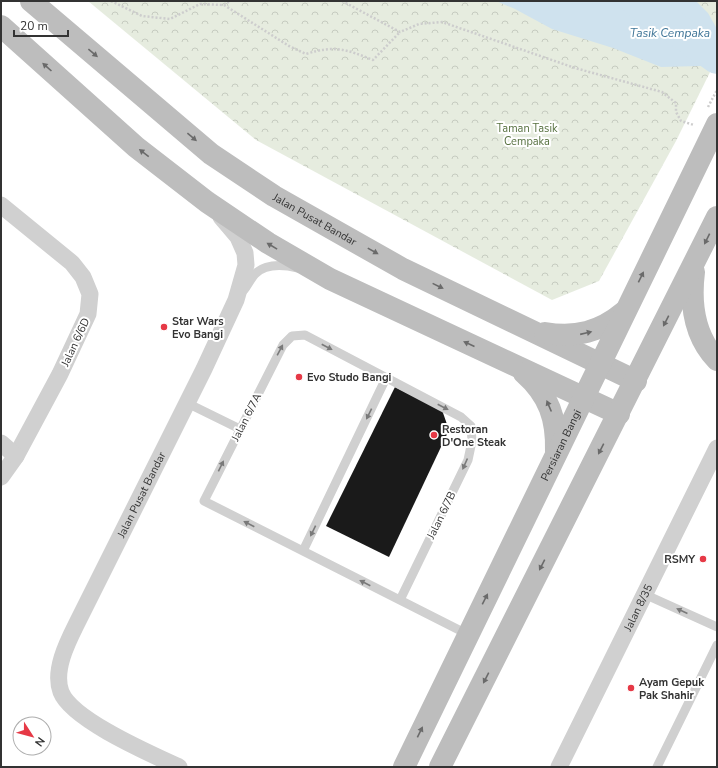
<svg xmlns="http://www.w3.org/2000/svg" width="718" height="768" font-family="'Nunito Sans',sans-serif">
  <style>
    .forest { fill: url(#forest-crowns) }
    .water { fill: #cfe2ee }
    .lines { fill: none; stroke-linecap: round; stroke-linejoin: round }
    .river { stroke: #cfe2ee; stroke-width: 32 }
    .building { fill: #1a1a1a }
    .path { stroke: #cdcdcd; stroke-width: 2.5; stroke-dasharray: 2 2; stroke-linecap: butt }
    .service { stroke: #d0d0d0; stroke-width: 9 }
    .minor { stroke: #d0d0d0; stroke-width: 17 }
    .secondary { stroke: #bdbdbd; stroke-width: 22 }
    .oneway { fill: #6a6a6a }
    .oneway2 { fill: #7a7a7a }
    .poi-dot { fill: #e63946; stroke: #fff; stroke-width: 1.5 }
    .labels { text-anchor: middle; stroke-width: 4; stroke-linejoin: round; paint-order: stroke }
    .park-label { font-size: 11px; fill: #56703f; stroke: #fff }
    .street-label { font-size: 11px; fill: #333; stroke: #fff }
    .poi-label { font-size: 11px; font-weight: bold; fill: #333; stroke: #fff; text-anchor: start }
    .water-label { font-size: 12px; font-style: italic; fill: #3f7597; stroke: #fff }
  </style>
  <defs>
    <pattern id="forest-crowns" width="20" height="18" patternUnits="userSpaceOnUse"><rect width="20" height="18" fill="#e6ecdf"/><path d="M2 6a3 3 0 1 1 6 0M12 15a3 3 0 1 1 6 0" fill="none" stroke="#c6cbc0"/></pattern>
  </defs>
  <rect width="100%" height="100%" fill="#fff"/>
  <path class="forest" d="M88 1H717V58L676 141 599 281 552 300 256 140Z"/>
  <path class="water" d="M496 1H696L708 13 717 29V50L715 57 700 66 661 67 613 48 552 29 515 9Z"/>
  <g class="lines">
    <path class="river" d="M637 1 717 58"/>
  </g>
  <path class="building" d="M395 387 442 410 449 430 389 557 326 526Z"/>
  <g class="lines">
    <path class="path" d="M111 1 142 16 170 19 200 4 224 5 230 1
      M342 1 400 32 419 24 442 22 575 68 662 92 676 103V112L681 121 694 125
      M224 5 289 46 306 54C334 45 346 49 373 60L400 32
      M708 107 717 90"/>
    <path class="service" d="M244 290C248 285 251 278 255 274 266 263 285 265 298 268
      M187 403 240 429
      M303 551 386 378
      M644 594 717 627
      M400 600 468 460 472 441 471 426 461 417 305 335 292 336 283 345 204 501 467 634
      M657 767 717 645"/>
    <g class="minor">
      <path d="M1 205 72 263 83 277 90 294 88 314 60 374 16 456 1 477"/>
      <path d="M1 443 16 456"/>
      <path id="s1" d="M179 767C151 754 72 720 61 692 53 671 67 643 76 625L204 369 236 300 246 265 245 253 238 237 221 217"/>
      <path id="s2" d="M559 767 717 448"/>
    </g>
    <g class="secondary">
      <path id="s3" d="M31 1 211 154 274 196 403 269 636 381"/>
      <path d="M1 26 136 147 207 202 268 243 330 279 619 414"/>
      <path d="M694 272C690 304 694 336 717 360"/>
      <path d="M545 333C576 338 600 332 624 312"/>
      <path d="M524 373C549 395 557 419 556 452"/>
      <path id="s4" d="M404 767 717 124"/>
      <path d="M440 767 717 217"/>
    </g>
  </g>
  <defs><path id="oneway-solid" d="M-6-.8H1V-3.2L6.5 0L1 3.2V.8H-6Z"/></defs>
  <g class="oneway">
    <use href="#oneway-solid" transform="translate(93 53) rotate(40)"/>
    <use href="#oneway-solid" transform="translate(47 67) rotate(-138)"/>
    <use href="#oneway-solid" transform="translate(192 137) rotate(40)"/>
    <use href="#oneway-solid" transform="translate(144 153) rotate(-142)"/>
    <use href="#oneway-solid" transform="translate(707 239) rotate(116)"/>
    <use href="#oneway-solid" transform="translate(272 246) rotate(-149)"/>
    <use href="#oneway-solid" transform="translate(373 251) rotate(29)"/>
    <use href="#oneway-solid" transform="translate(641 277) rotate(-64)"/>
    <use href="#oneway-solid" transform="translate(438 286) rotate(26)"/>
    <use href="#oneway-solid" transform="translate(666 321) rotate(117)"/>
    <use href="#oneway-solid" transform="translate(586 333) rotate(-13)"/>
    <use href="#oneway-solid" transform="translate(469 344) rotate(-156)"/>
    <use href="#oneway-solid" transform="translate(549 406) rotate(-113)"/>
    <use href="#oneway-solid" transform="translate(601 449) rotate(117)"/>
    <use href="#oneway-solid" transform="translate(542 565) rotate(117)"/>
    <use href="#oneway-solid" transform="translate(485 599) rotate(-63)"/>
    <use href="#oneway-solid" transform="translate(486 678) rotate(117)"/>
    <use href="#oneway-solid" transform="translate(420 732) rotate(-64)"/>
  </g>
  <g class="oneway2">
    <use href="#oneway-solid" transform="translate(327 347) rotate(28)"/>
    <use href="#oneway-solid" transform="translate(280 350) rotate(-62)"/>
    <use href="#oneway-solid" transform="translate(443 407) rotate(27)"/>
    <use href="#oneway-solid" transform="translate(369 414) rotate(116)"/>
    <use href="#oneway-solid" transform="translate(465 464) rotate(114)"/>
    <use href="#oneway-solid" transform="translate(221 466) rotate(-64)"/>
    <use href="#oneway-solid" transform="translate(249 524) rotate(-153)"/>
    <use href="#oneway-solid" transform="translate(313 531) rotate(116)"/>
    <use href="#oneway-solid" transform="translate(365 583) rotate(-153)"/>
    <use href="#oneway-solid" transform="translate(682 611) rotate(-155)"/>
  </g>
  <g class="poi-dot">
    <circle cx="164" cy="327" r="4"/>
    <circle cx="299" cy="377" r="4"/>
    <circle cx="434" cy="435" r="4"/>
    <circle cx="703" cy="559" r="4"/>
    <circle cx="631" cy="688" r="4"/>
  </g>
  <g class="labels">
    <g class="park-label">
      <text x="527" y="132">Taman Tasik<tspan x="527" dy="13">Cempaka</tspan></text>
    </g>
    <g class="street-label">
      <text dy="4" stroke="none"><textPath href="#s3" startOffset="359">Jalan Pusat Bandar</textPath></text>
      <text transform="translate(75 342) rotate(-65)" y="4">Jalan 6/6D</text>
      <text transform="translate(246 417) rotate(-63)" y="4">Jalan 6/7A</text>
      <text dy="4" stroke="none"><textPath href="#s4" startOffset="358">Persiaran Bangi</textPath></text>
      <text dy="4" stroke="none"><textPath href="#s1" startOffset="358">Jalan Pusat Bandar</textPath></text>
      <text transform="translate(441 515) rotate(-64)" y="4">Jalan 6/7B</text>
      <text dy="4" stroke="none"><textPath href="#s2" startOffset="178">Jalan 8/35</textPath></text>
    </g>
    <g class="poi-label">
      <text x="172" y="325">Star Wars<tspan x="172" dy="13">Evo Bangi</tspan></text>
      <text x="307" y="381">Evo Studo Bangi</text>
      <text x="442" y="433">Restoran<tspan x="442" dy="13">D'One Steak</tspan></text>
      <text x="695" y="563" text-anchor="end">RSMY</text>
      <text x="639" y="686">Ayam Gepuk<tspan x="639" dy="13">Pak Shahir</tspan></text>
    </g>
    <g class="water-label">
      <text x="670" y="37">Tasik Cempaka</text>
    </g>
  </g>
  <rect width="718" height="768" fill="none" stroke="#333333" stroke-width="4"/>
  <g transform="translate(32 736) rotate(126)"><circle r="19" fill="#ffffff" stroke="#adadad"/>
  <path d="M0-3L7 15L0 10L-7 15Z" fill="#e63946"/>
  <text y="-6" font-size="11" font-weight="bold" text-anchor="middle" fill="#333333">N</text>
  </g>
  <path d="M14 30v6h54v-6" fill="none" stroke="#333333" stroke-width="2"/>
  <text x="20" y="30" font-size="12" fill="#333333" stroke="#ffffff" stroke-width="3" paint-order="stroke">20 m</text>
</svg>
